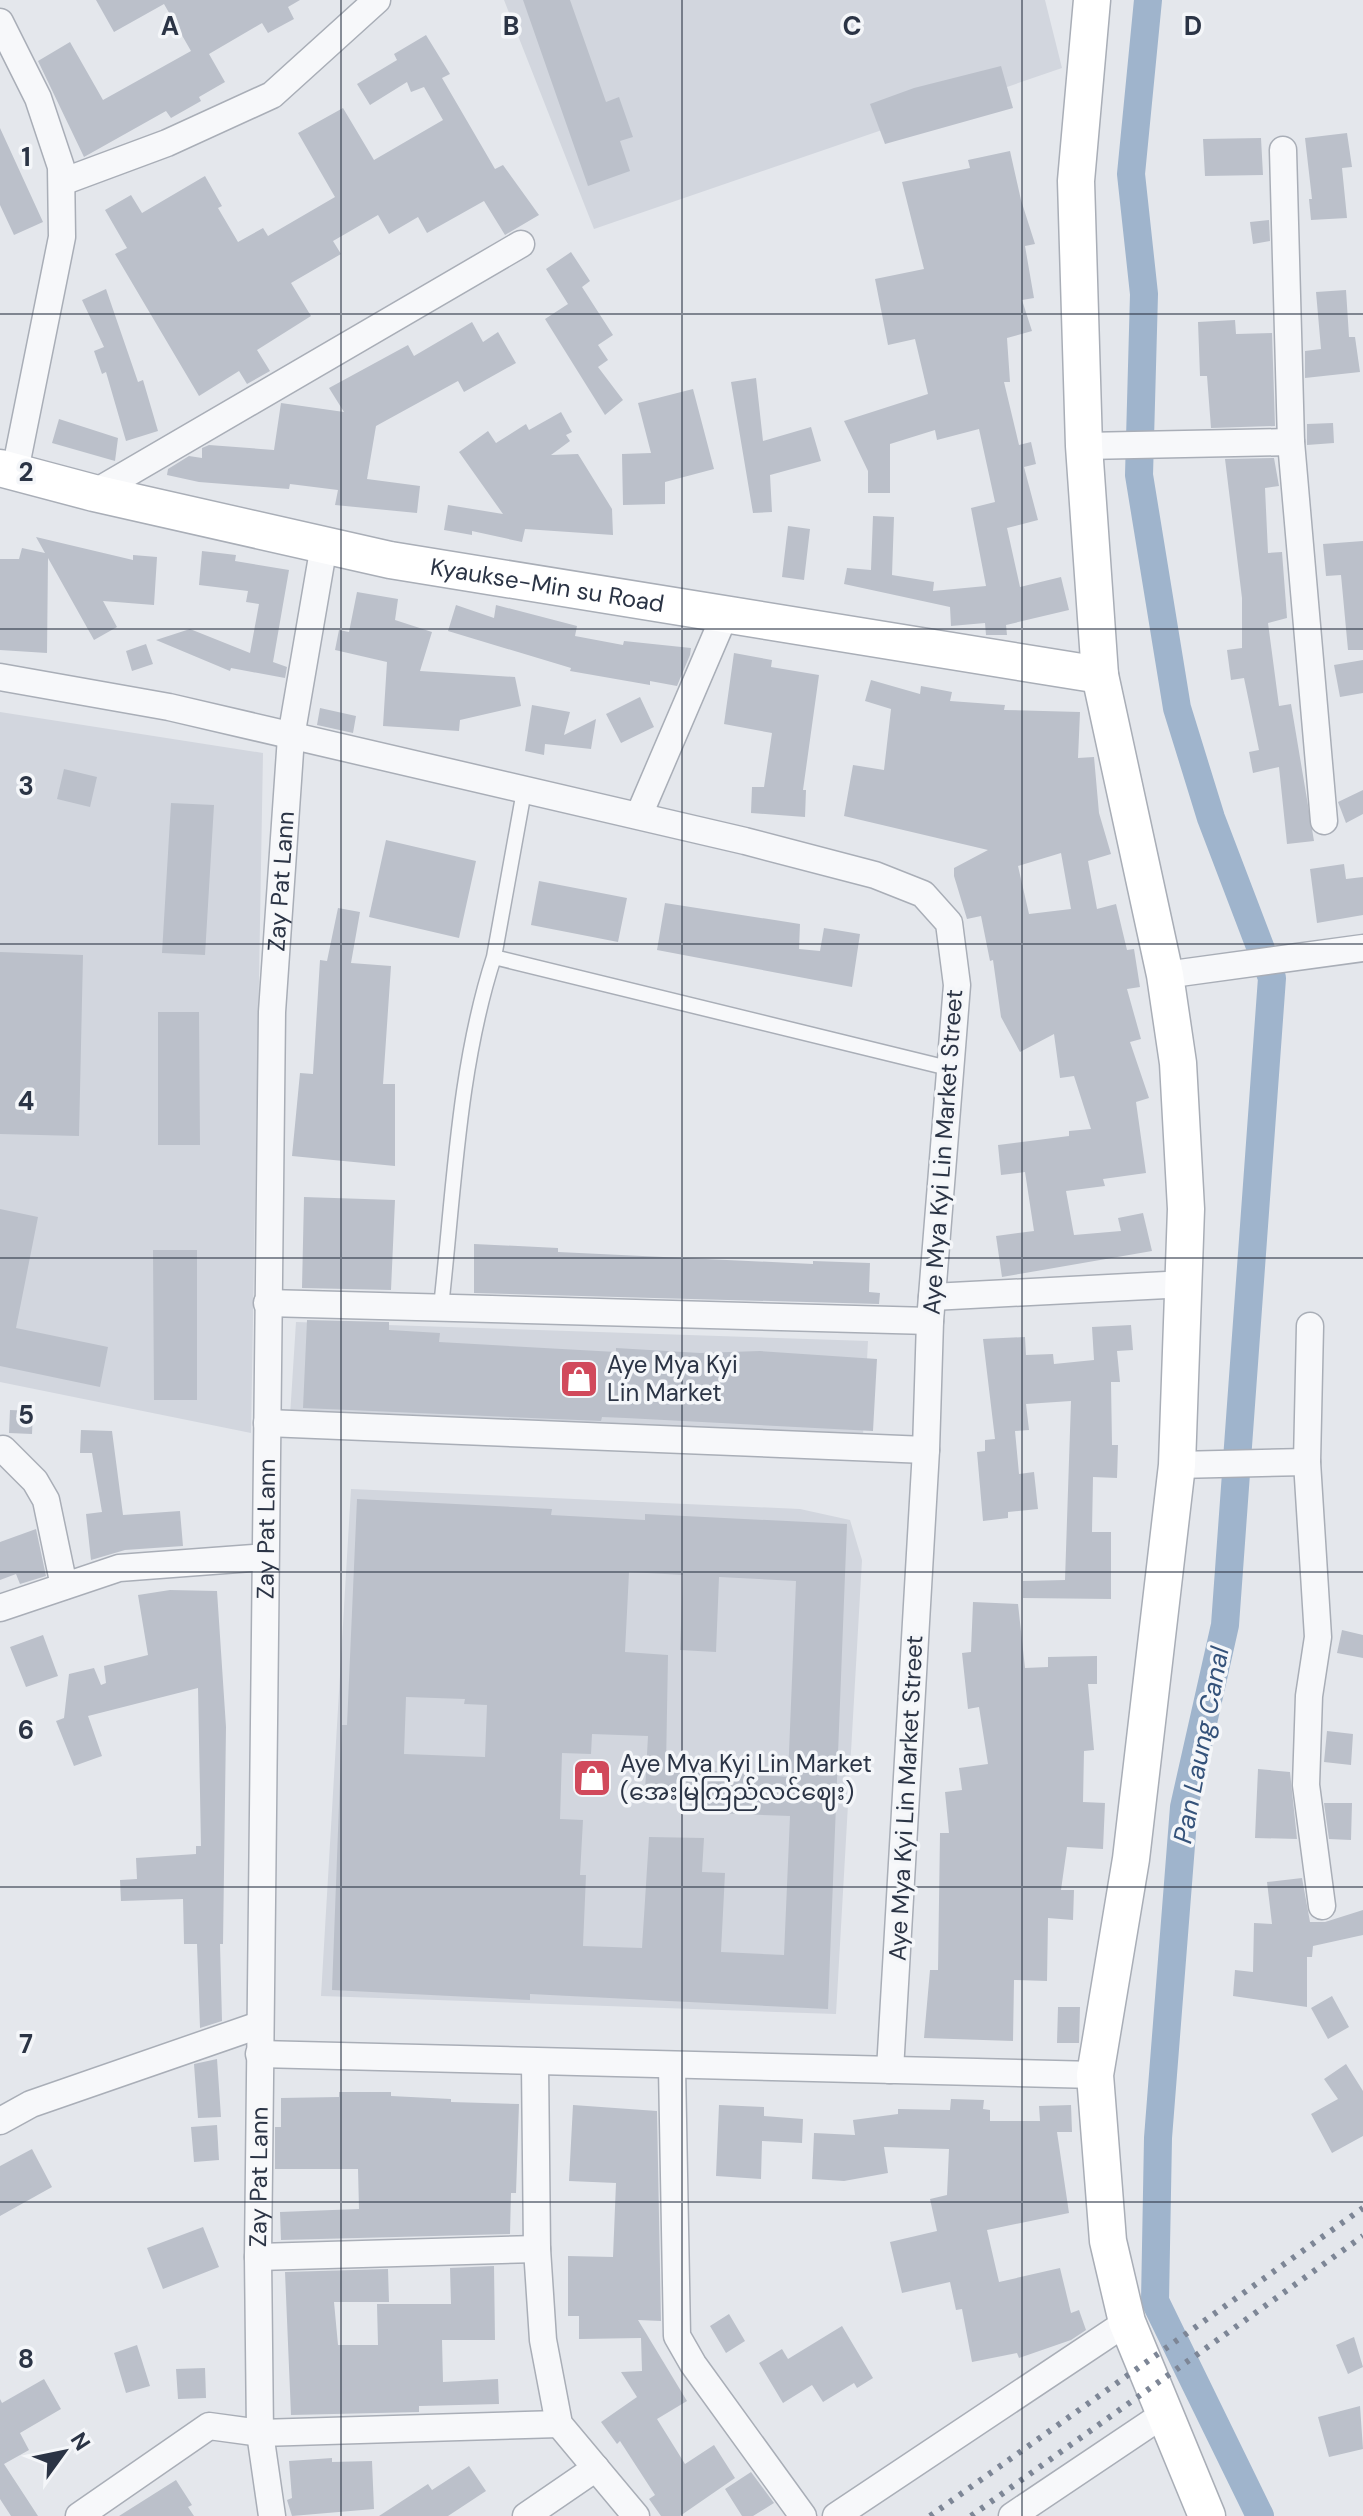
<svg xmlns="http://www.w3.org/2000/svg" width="1363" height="2516" font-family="'DM Sans','Noto Sans Myanmar',sans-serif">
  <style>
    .built { fill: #d2d6de }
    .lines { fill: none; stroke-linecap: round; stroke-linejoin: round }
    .canal { stroke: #9fb4cc; stroke-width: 28 }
    .building { fill: #bbc0ca; fill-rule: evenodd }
    .lane-casing { stroke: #a9aeb7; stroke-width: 17 }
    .street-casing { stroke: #a9aeb7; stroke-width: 29 }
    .secondary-casing { stroke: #a9aeb7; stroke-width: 39 }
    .lane { stroke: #f7f8fa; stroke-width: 14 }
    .street { stroke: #f7f8fa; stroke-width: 26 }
    .secondary { stroke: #fff; stroke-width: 36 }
    .rail { stroke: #7d8696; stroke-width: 6; stroke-dasharray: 4 8; stroke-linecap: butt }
    .grid { fill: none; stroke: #2b3445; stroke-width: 2; stroke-opacity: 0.55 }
    .labels { text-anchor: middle; stroke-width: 7; stroke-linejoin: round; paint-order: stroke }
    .street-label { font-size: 24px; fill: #2b3445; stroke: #f4f6f9 }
    .poi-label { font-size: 24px; fill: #2b3445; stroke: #f4f6f9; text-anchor: start }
    .water-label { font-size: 26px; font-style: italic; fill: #34527a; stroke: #f4f6f9 }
    .grid-label { font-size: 26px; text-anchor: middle; font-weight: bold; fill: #2b3445; stroke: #f4f6f9; stroke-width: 7; stroke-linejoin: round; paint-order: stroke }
  </style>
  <rect width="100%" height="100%" fill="#e4e7ec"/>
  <path class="built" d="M504 0H1045L1062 68 594 229Z
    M0 712 263 753 251 1433 0 1382Z
    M296 1322 868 1341 863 1435 290 1416Z
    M351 1489 800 1509 850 1520 862 1560 836 2014 321 1996Z"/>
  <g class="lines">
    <path class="canal" d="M1148 0 1131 174 1144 294 1139 475 1177 708 1211 818 1272 978 1225 1625 1184 1807 1158 2138 1155 2301 1260 2516"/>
  </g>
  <path class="building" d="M96 0H300L288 7 294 19 268 33 262 23 209 54 225 82 199 97 201 101 171 118 166 111 84 157 38 61 70 42 103 100 191 51 164 4 114 32Z
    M523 0H570L606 102 619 97 633 137 620 141 630 171 588 186Z
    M426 35 450 74 442 78 495 169 503 165 539 215 505 235 484 201 427 233 418 217 389 234 378 215 333 241 341 254 291 283 311 316 257 350 270 371 247 384 239 371 199 396 115 254 127 248 105 210 131 195 142 213 205 176 222 206 218 208 238 242 263 228 268 236 335 197 298 133 343 108 374 160 443 120 424 87 411 92 407 82 370 105 357 84 397 60 394 54Z
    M1001 66 1013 108 885 144 870 104 914 88Z
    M0 128 43 222 14 235 0 205Z
    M1347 133 1352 167 1342 168 1347 218 1311 220 1309 199H1312L1305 138Z
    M1261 138 1263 175 1205 176 1203 139Z
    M1010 151 1021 200 1035 244 1025 246 1034 298 1022 300 1032 331 1007 338 1010 382H1004L1019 445 1031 442 1036 464 1024 467 1038 520 1007 528 1020 587 1061 577 1069 610 1006 625 1007 635H986L985 623 951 626 950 607 844 584 847 568 871 570 873 516 894 517 892 575 934 582 933 591 986 586 971 508 995 502 979 429 937 440 935 430 890 444V493H868V471L844 421 928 394 915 339 888 345 875 279 924 269 902 182 970 168 968 160Z
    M1269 220 1270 241 1253 244 1250 222Z
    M571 252 590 281 582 287 613 335 598 345 608 360 598 367 623 400 605 415 545 319 568 304 546 269Z
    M106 289 138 382 143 380 158 431 126 441 106 372 102 374 94 351 104 347 82 300Z
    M1346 290 1349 337H1355L1360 372 1305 378V351L1321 349 1316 292Z
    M1235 320 1236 334 1272 333 1275 426 1211 428 1207 376H1200L1198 322Z
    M472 322 483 342 498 332 516 363 464 392 458 381 376 426 367 479 420 486 417 513 335 505 338 490 290 484 289 489 199 482 167 475 168 469 189 456 202 458V448L209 445 274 450 281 403 344 412 329 388 408 345 414 356Z
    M756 378 763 441 811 427 821 461 770 475 772 512 753 513 731 382Z
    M693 389 714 469 665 482V504L623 505 622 454 651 453 638 403Z
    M561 412 572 432 566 435 570 441 551 455 578 454 612 509 613 535 525 529 522 542 472 531V535L444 530 448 505 503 514 459 452 488 431 496 443 526 424 529 430Z
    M59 419 118 438 115 461 52 443Z
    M1333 423 1334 443 1307 445V424Z
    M1274 458 1279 486 1265 488 1268 553 1282 552 1287 618 1268 623 1279 706 1291 704 1314 841 1287 844 1279 767 1253 773 1249 752 1259 750 1244 678 1231 680 1227 650 1242 648V598L1225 459Z
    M788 526 810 529 804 580 782 577Z
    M36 537 133 560V555L157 557 154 605 103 601 117 627 94 640 48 558 47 653 0 650V559H19L22 548 45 553Z
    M1363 541V650H1348L1341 575 1326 576 1323 544Z
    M202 551 236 555 235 561 289 570 273 662 287 667 285 678 231 668 230 671 156 640 190 629 250 653 259 604 246 602 248 591 199 585Z
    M357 592 398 599 395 620 432 632 420 671 515 677 521 706 460 720 459 731 383 726 387 662 335 650 339 630 349 632Z
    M456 605 494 618 496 605 577 626 575 636 623 645 624 641 691 648 690 655 677 686 650 681V685L570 671 571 668 448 631Z
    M146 644 153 664 132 671 126 651Z
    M734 653 772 660 771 667 819 675 803 790H806L805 817 751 813 752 787H764L772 733 724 724Z
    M1363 660V693L1340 697 1334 665Z
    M871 680 920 694 921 686 952 692 950 701 1005 705 1004 710 1080 712 1078 758 1094 757 1099 813 1111 854 1088 861 1097 909 1116 904 1127 950 1134 949 1140 987 1127 989 1141 1039 1130 1042 1149 1098 1136 1102 1146 1173 1103 1179 1105 1186 1066 1191 1074 1235 1121 1231 1118 1218 1143 1213 1152 1251 1002 1277 996 1236 1034 1231 1025 1172 1001 1175 998 1145 1069 1136V1131L1091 1129 1074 1076 1060 1078 1054 1034 1020 1052 1001 1017 993 960 990 961 981 916 967 919 954 876V868L988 850 844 816 853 765 884 770 891 709 865 701ZM1061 853 1071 909 1029 914 1018 866Z
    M640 697 654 727 621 743 606 714Z
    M532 705 570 712 564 735 596 719 591 749 545 744 544 755 525 751Z
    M320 708 356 716 353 733 317 725Z
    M64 769 97 777 90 807 57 799Z
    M1363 790V814L1346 823 1338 802Z
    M171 803 214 805 205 955 162 953Z
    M386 840 476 861 459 938 369 917Z
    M1344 864 1346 879 1363 877V915L1317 923 1310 869Z
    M539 881 627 898 618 942 531 925Z
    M665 903 800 924 799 949 820 951 824 928 860 934 852 987 657 950Z
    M338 908 360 912 351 963 391 966 383 1084H395V1166L292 1156 300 1073 313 1074 320 960 327 961Z
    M0 952 83 955 79 1136 0 1134Z
    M158 1012H199L200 1145H158Z
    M304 1197 395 1200 391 1290 302 1288Z
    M0 1209 38 1217 16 1328 108 1347 100 1387 0 1366Z
    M474 1244 558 1248V1252L813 1264V1261L870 1263 869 1292 880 1293 879 1304 474 1293Z
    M153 1250H197V1400H154Z
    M307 1320 389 1322V1330L440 1333 439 1342 616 1352V1348L700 1353 760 1351 877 1359 873 1431 626 1418 602 1417 601 1421 303 1408Z
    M1131 1325 1133 1350 1117 1351 1120 1382H1111L1112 1445H1118L1117 1478 1093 1477 1092 1532H1111V1599L1023 1598V1581L1065 1580 1071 1401 1026 1404 1029 1430 1015 1431 1019 1474 1034 1472 1038 1509 1008 1512V1518L983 1521 977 1452 985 1451V1440L995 1439 983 1339 1025 1337 1026 1355 1053 1354 1054 1364 1094 1360 1092 1327Z
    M10 1410 33 1411 32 1434 9 1433Z
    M81 1430 112 1431 123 1515 180 1511 183 1546 125 1550 91 1560 86 1514 102 1512 92 1453H80Z
    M357 1499 552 1509 551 1515 645 1520V1514L847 1524 828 2009 530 1994V2000L332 1990 342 1725H347ZM629 1572 683 1575 680 1650 716 1652 719 1577 796 1581 788 1777 666 1767 668 1655 625 1652ZM406 1697 465 1699 464 1704 487 1705 485 1757 404 1754ZM592 1734 648 1736 645 1791 690 1795 689 1812 790 1816 784 1955 721 1952 725 1873 702 1872 704 1838 649 1837 642 1948 583 1946 586 1875H580L583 1820 560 1819 562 1753 591 1754Z
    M36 1529 46 1576 20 1584 16 1574 0 1580V1542Z
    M170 1590 217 1591 226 1727 223 1944H220L222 2021 200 2028 197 1944H184L183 1899 121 1901 120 1880 137 1879 136 1858 196 1854V1846H201L198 1688 88 1716 102 1756 74 1766 56 1721 64 1718 69 1674 94 1668 101 1685 106 1683 104 1666 148 1655 138 1595Z
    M973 1602 1018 1604 1025 1668 1048 1667V1657L1097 1656V1684H1088L1094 1750 1084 1751 1083 1802 1105 1803 1103 1849 1067 1847 1061 1890H1074L1073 1920 1048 1918 1047 1981 1014 1980 1013 2041 924 2038 930 1970H938L940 1833H949L945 1792 962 1790 959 1768 988 1764 979 1707 968 1709 962 1653 971 1652Z
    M1342 1630 1363 1635V1658L1337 1653Z
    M43 1635 58 1676 26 1687 10 1647Z
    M1327 1731 1353 1734 1351 1765 1324 1762Z
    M1258 1769 1290 1772 1297 1839 1255 1838Z
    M1324 1803H1352L1351 1840 1329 1839Z
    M1302 1878 1310 1922H1325L1363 1910V1935L1313 1946 1312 1957H1307V2007L1233 1996 1235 1970 1253 1972 1254 1923 1272 1924 1267 1882Z
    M1332 1996 1349 2027 1328 2039 1311 2008Z
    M1058 2007H1080L1079 2043H1057Z
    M217 2059 221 2117 198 2118 194 2064Z
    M1346 2064 1363 2091V2136L1332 2153 1311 2114 1338 2099 1324 2079Z
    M339 2092H391V2096L451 2099V2102L519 2104 516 2193H511L510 2234 281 2240 280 2212 359 2209 358 2169H275V2127H281V2098L339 2097Z
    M951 2099 984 2100 983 2109 990 2110V2121H1040L1039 2106 1071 2105 1072 2132H1057L1069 2213 987 2230 999 2282 1060 2268 1071 2313 1079 2310 1086 2330 1071 2340 1019 2358 1017 2353 972 2362 962 2309 956 2310 950 2282 902 2293 890 2242 937 2231 930 2199 947 2195 949 2149 884 2147 888 2173 844 2181 812 2179 814 2133 855 2135 853 2120 898 2114V2109L950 2110Z
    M573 2105 657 2111 661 2321 638 2320 687 2401 657 2419 685 2464 714 2445 735 2478 680 2516H661L649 2499 655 2495 620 2441 617 2444 601 2422 637 2397 621 2372 642 2371 641 2338 579 2339V2316H568V2256L613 2257 616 2183 569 2181Z
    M719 2105 764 2107V2116L803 2119 802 2143 762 2141 761 2179 716 2176Z
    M217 2125 219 2160 194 2162 191 2127Z
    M32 2149 52 2187 0 2216V2166Z
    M203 2227 219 2267 163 2289 147 2248Z
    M494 2266 495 2340H442L443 2382 498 2379 499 2404 419 2406V2412L291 2415 285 2272 388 2269 389 2302H334L338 2345H378L377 2304H451L450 2268Z
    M729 2314 745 2341 726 2353 710 2326Z
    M842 2326 873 2378 857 2388 854 2383 823 2402 812 2385 783 2403 759 2363 782 2349 788 2359Z
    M1354 2337 1363 2367 1348 2374 1336 2345Z
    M137 2345 150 2386 126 2393 114 2353Z
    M205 2368 206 2398 178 2399 176 2369Z
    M44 2379 61 2409 20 2433 29 2450 4 2464 38 2516H11L0 2499V2399L2 2403Z
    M1360 2406 1363 2449 1329 2457 1318 2417Z
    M332 2458V2462L372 2461 374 2509 292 2516 287 2500 292 2498 289 2461Z
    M469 2466 486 2491 448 2516H379L428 2484 432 2490Z
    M751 2472 774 2503 753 2516H742L725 2489Z
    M176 2480 192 2505 188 2507 194 2516H119Z"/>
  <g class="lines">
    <g class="lane-casing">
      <path id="lane" d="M524 791 494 957 948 1068
        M441 1307C454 1191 458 1068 494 957"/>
    </g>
    <g class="street-casing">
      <g id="street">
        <path d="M0 22 38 98 61 167 62 237 15 471"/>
        <path d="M1283 150 1291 442 1324 821"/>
        <path d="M62 182 167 143 272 95 377 0"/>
        <path d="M1084 446 1291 442"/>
        <path d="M94 493 521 244"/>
        <path d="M0 677 169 707 745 841 875 875 923 894 949 923 957 985 930 1321 926 1450 890 2070"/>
        <path d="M639 815 726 612"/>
        <path d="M1165 975 1363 948"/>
        <path d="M932 1297 1186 1284"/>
        <path d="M267 1303 930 1321"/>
        <path d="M1310 1326 1307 1462 1318 1637 1309 1696 1306 1785 1322 1906"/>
        <path d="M267 1423 926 1450"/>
        <path d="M3 1449 35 1481 46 1500 64 1586"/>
        <path d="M1177 1465 1307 1462"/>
        <path d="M0 1608 119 1568 265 1557"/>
        <path d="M259 2054 1095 2075"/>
        <path d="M535 2064 537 2249 543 2340 559 2424 636 2516"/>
        <path d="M672 2067 677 2336 693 2364 803 2516"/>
        <path d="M0 2121 31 2104 259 2025"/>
        <path d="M258 2257 537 2249"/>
        <path d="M79 2516 209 2426 260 2433 559 2424"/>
        <path id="s1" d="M272 2516 260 2433 258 2257 272 1012 291 737 324 545"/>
        <path d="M526 2516 596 2468"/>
        <path d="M836 2516 1127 2322"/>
        <path d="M1012 2516 1164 2414"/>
      </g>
    </g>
    <g class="secondary-casing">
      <g id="secondary">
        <path d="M1092 0 1076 181 1084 446 1100 675 1165 975 1178 1063 1186 1209 1177 1465 1131 1859 1095 2075 1108 2241 1127 2322 1207 2516"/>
        <path id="s2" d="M0 468 94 493 390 560 1100 675"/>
      </g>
    </g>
    <use href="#lane" class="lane"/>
    <use href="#street" class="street"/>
    <use href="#secondary" class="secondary"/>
    <path class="rail" d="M930 2516 1363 2208
      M971 2516 1363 2236"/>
  </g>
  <path class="grid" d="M341 0V2516M682 0V2516M1022 0V2516M0 314H1363M0 629H1363M0 944H1363M0 1258H1363M0 1572H1363M0 1887H1363M0 2202H1363"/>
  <defs>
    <g id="shop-square" transform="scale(2)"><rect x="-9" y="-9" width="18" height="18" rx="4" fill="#d1495b" stroke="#f4f6f9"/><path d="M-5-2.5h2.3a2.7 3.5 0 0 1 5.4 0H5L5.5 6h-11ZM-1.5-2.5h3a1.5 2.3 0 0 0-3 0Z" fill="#fff"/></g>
  </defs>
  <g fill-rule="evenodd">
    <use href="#shop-square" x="579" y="1379"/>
    <use href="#shop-square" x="592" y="1778"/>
  </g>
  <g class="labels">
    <g class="street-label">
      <text dy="8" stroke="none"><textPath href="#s2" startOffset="560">Kyaukse-Min su Road</textPath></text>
      <text dy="8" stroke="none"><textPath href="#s1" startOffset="1636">Zay Pat Lann</textPath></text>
      <text transform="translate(943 1152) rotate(-86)" y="8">Aye Mya Kyi Lin Market Street</text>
      <text dy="8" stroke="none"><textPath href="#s1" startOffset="988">Zay Pat Lann</textPath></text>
      <text transform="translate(906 1798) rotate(-87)" y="8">Aye Mya Kyi Lin Market Street</text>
      <text dy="8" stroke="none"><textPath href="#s1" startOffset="340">Zay Pat Lann</textPath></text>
    </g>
    <g class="poi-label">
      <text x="607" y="1373">Aye Mya Kyi<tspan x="607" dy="28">Lin Market</tspan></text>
      <text x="620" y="1772">Aye Mya Kyi Lin Market<tspan x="620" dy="28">(အေးမြကြည်လင်ဈေး)</tspan></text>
    </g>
    <g class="water-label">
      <text transform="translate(1201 1745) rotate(-79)" y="9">Pan Laung Canal</text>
    </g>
  </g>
  <g class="grid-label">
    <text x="170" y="35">A</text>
    <text x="511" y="35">B</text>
    <text x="852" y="35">C</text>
    <text x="1193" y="35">D</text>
    <text x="26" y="166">1</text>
    <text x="26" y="481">2</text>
    <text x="26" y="795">3</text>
    <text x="26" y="1110">4</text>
    <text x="26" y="1424">5</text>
    <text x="26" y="1739">6</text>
    <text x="26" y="2053">7</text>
    <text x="26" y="2368">8</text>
  </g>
  <g transform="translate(64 2452) rotate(57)" stroke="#f4f6f9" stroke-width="6" paint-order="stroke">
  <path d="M0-6L14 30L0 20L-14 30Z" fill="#2b3445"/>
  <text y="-12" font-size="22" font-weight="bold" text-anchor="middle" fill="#2b3445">N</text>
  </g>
</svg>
